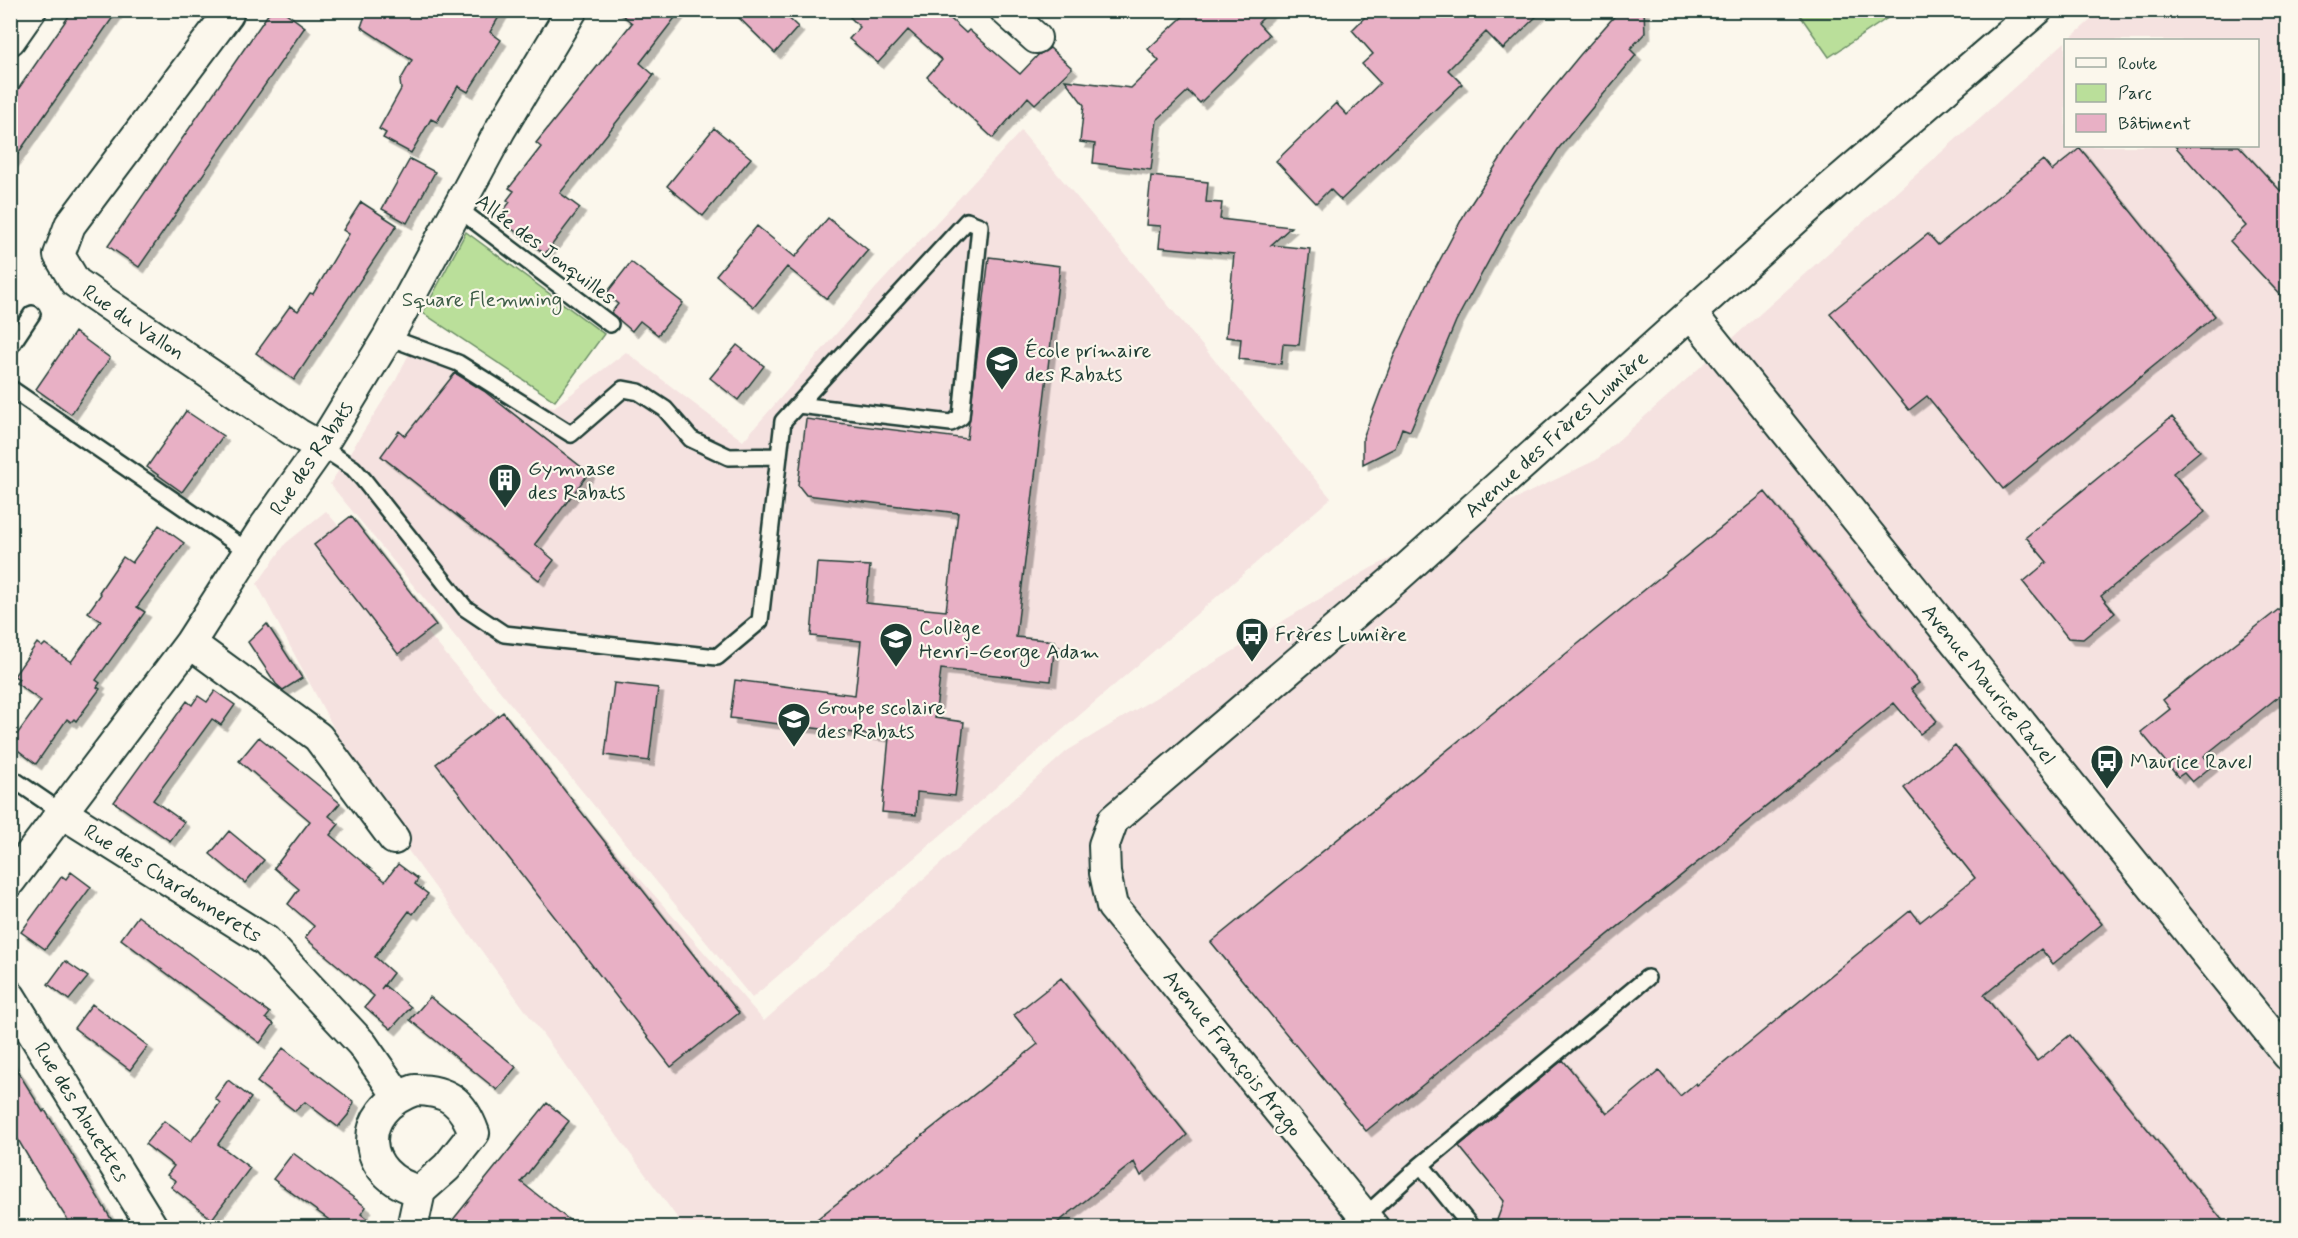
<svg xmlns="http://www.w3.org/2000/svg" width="2298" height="1238" font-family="Mynerve,sans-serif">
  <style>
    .built { fill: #f5e2e0 }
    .green { fill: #badf9a; stroke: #6c8e67; stroke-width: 1.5 }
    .building { fill: #e8b0c5; stroke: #1f3d34; stroke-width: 1.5; filter: url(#shadow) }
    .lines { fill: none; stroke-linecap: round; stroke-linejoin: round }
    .lane-casing { stroke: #1f3d34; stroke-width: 20 }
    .street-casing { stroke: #1f3d34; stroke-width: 34 }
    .lane { stroke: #fbf7ec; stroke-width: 15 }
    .street { stroke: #fbf7ec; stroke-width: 30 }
    .labels { text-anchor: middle; stroke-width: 4.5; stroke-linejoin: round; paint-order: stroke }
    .street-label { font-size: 21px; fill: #1f3d34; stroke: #fbf7ec }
    .park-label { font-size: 21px; fill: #3e5d48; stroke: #fbf7ec }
    .poi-label { font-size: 21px; fill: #1f3d34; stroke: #fbf7ec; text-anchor: start }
  </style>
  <defs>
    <filter id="shadow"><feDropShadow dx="5.5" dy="5.5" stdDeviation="0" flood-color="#0004"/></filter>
  </defs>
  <rect width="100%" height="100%" fill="#fbf7ec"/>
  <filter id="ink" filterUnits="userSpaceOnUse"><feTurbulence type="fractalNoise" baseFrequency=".0167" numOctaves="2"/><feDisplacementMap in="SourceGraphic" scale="12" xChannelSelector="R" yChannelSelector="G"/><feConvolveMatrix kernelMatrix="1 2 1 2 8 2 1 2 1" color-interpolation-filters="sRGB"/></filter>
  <g filter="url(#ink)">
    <path class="built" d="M2101 11H2271L2288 30 2287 1227H684L374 804 257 584 286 543 326 511 479 694 764 1021 1067 751 1371 568 1596 460 2065 42 2066 146H2258V40H2068Z
      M1021 131 1331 498 752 998 330 484 396 380 418 336 553 408 626 352 743 441 875 289Z"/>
    <path class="green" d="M1797 11H1898L1829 57Z
      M466 232 604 334 555 401 423 313Z"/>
    <path class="building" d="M73 10H118L10 165V101Z
      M271 10H282L305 27 139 267 108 246Z
      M367 10H503L490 32 501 40 468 92 458 86 437 122 431 119 411 153 383 138 386 133 379 129 401 89 400 81 412 60 361 27Z
      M616 10H681L640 63 654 75 560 193 580 208 545 254 498 218 510 202 507 200 514 191 509 188 541 147 536 143 632 23Z
      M731 10H780L798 27 775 53Z
      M843 10H941L966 33 969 30 1020 74 1038 55 1050 48 1072 68 1035 104 1028 97 993 138 927 77 942 60 908 30 878 63 849 39 860 27Z
      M1190 10H1271L1258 23 1269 35 1200 103 1188 91 1157 120 1151 170 1093 163 1095 144 1080 142 1084 105 1065 80 1131 88 1159 61 1148 49Z
      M1372 10H1543L1503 49 1486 32 1448 70 1462 84 1341 200 1330 189 1316 203 1276 161 1336 103 1347 115 1380 83 1362 64 1373 54 1352 30Z
      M1620 10H1644L1645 33 1630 49 1636 55 1559 148 1510 222 1456 321 1410 431 1402 428 1395 448 1363 464V438L1393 358 1427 284 1465 213 1511 142 1538 106 1580 55Z
      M714 128 751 158 703 216 667 186Z
      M2175 146H2239L2288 199V303L2230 241 2246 226Z
      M2080 148 2215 316 2003 489 1927 396 1909 410 1830 313 1928 234 1938 245 2043 160 2052 171Z
      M410 159 435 172 407 223 382 209Z
      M1151 176 1208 182 1206 202 1222 203 1220 219 1291 227 1271 245 1310 249 1299 345 1283 344 1281 364 1239 359 1241 339 1226 337 1234 254 1159 247 1161 226 1146 225Z
      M361 202 397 225 294 380 256 353 290 306 298 311 310 293 313 294 349 234 343 230Z
      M828 218 868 250 827 299 787 267 754 307 716 275 757 226 795 257Z
      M989 257 1060 266 1016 637 1055 641 1051 681 941 669 935 718 964 722 955 796 917 792 916 815 882 812 889 737 730 718 735 680 855 695 861 641 811 636 817 563 870 566 866 603 946 611 958 513 806 495 798 485 806 419 967 439Z
      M631 262 683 303 658 335 640 321 632 331 611 313 618 304 606 294Z
      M75 332 110 358 71 414 36 389Z
      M737 345 764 366 738 400 710 378Z
      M455 373 484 391 589 473 535 544 554 560 539 580 381 456 399 431 405 436Z
      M186 411 223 436 182 492 147 467Z
      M2172 417 2200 451 2173 473 2205 512 2101 596 2115 613 2083 639 2068 638 2023 582 2047 562 2026 537Z
      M1765 492 1919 683 1911 689 1937 721 1920 734 1894 703 1366 1131 1211 942Z
      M351 516 436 625 398 654 314 545Z
      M159 525 184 543 137 607 145 612 96 680 100 683 97 687 100 689 76 721 74 719 71 722 67 719 36 764 10 744 41 701 16 683 19 679 14 676 37 643 42 647 45 644 71 662 101 621 88 612 101 594 99 592 123 557 132 563Z
      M2288 602V689L2204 756 2212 766 2192 782 2184 773 2178 777 2141 732 2170 709 2163 700Z
      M267 624 302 678 283 690 276 684 248 642Z
      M614 683 658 688 649 761 605 755Z
      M215 691 235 705 221 725 212 719 153 800 184 822 170 841 114 802 187 701 192 705 198 696 207 702Z
      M503 712 739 1013 671 1067 436 764Z
      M259 737 340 803 329 816 339 824 330 835 385 881 398 864 418 879 415 884 428 894 413 914 409 911 375 957 393 973 381 989 384 985 411 1007 391 1029 365 1007 374 996 305 938 314 926 288 904 299 889 274 868 310 821 239 761Z
      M1955 745 2102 924 2053 964 2041 949 1984 995 2037 1061 2070 1035 2228 1227H1516L1497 1220 1504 1201 1459 1146 1563 1060 1607 1114 1659 1071 1680 1096 1696 1083 1697 1085 1911 910 1920 922 1975 878 1904 788Z
      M229 831 264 860 245 883 210 854Z
      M71 872 91 887 45 949 21 932 62 876 66 879Z
      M138 916 270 1013 266 1018 274 1024 260 1043 121 939Z
      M65 961 88 977 69 1000 48 984Z
      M1061 978 1187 1135 1141 1176 1134 1162 1052 1227H807L1038 1044 1014 1015Z
      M430 997 516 1067 497 1090 410 1020Z
      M92 1004 148 1046 130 1070 74 1028Z
      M283 1048 354 1102 348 1115 338 1127 305 1102 295 1111 257 1082Z
      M10 1059 43 1112 45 1110 116 1227H72L37 1172 10 1126Z
      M228 1080 251 1098 218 1144 250 1168 212 1219 171 1187 176 1181 167 1175 174 1166 145 1144 164 1121 191 1141 220 1103 215 1098Z
      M547 1103 569 1121 521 1182 578 1227H447Z
      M293 1153 366 1207 361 1214 378 1227H339L273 1179Z"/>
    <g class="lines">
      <g class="lane-casing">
        <path id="lane" d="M456 207 610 324
          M388 337 458 363 571 434 623 389 639 392 665 409 691 439 729 457 778 456
          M10 347 32 314
          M10 388 249 552
          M321 447 353 468 363 479 465 608 504 634 717 657 760 621 783 421 967 221 980 226 961 417 951 423 798 405
          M10 777 61 812
          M1421 1165 1647 978
          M1365 1216 1421 1165 1472 1228"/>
      </g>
      <g class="street-casing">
        <path id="street" d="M223 10 228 14 70 225 59 255 75 282 298 434 321 447
          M1005 10 1036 38
          M10 40 31 10
          M1691 313 2288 1055
          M190 643 318 737 394 839
          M61 812 266 941 362 1044 398 1096
          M10 881 190 643 265 526 321 447 388 337 500 130 572 10
          M10 996 153 1228
          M415 1090C448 1090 463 1102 474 1133L447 1167 420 1191C359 1176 355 1110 415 1090Z
          M412 1228 420 1191
          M1374 1228 1112 906 1105 873 1104 845 1113 820 1395 579 1828 190 2037 10"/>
      </g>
      <use href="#lane" class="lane"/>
      <use href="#street" class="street"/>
    </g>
  </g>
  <defs>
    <g id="school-pin" transform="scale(1.725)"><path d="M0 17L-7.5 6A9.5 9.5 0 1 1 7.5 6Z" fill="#1f3d34" stroke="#fbf7ec"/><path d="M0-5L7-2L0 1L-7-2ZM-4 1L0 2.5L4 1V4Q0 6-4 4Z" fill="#fff"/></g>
    <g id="building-pin" transform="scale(1.725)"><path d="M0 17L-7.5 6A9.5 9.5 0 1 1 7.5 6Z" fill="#1f3d34" stroke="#fbf7ec"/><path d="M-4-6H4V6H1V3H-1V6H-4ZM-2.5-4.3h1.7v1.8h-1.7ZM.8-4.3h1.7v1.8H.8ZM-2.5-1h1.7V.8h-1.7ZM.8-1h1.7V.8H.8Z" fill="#fff"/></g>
    <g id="bus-pin" transform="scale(1.725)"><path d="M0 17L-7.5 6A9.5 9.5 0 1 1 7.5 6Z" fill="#1f3d34" stroke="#fbf7ec"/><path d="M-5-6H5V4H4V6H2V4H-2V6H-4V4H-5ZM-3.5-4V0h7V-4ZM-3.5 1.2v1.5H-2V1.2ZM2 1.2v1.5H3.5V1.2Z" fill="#fff"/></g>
  </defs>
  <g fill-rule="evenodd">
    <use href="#school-pin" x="1002" y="362"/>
    <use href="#building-pin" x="505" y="480"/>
    <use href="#bus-pin" x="1252" y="634"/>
    <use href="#school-pin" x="896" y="639"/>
    <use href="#school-pin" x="794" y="719"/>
    <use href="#bus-pin" x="2107" y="761"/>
  </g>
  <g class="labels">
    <g class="street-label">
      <text transform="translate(546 249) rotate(37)" y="7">Allée des Jonquilles</text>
      <text transform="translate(134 322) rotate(34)" y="7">Rue du Vallon</text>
      <text transform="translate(1556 434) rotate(-42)" y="7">Avenue des Frères Lumière</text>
      <text transform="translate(311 458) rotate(-56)" y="7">Rue des Rabats</text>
      <text transform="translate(1989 684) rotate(51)" y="7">Avenue Maurice Ravel</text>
      <text transform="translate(173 883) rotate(32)" y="7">Rue des Chardonnerets</text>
      <text transform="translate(1233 1053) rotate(51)" y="7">Avenue François Arago</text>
      <text transform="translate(82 1112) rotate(58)" y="7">Rue des Alouettes</text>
    </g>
    <g class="park-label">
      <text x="482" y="306">Square Flemming</text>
    </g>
    <g class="poi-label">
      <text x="1025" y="357">École primaire<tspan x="1025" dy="24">des Rabats</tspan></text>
      <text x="528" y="475">Gymnase<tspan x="528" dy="24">des Rabats</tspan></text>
      <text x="919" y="634">Collège<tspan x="919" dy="24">Henri-George Adam</tspan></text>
      <text x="1275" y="641">Frères Lumière</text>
      <text x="817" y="714">Groupe scolaire<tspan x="817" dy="24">des Rabats</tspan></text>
      <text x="2130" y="768">Maurice Ravel</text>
    </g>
  </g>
  <rect width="2298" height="1238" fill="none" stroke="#fbf7ec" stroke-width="36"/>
  <rect x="18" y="18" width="2262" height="1202" fill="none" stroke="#1f3d34" stroke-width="2" filter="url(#ink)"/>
  <rect x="2064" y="39" width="195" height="108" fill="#fbf7ec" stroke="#a3ada2" stroke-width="1.5"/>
  <rect x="2076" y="58" width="30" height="9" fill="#fbf7ec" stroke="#a3ada2" stroke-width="1.5"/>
  <text x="2118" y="69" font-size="18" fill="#1f3d34">Route</text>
  <rect x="2076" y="84" width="30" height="18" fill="#badf9a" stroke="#a3ada2" stroke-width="1.5"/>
  <text x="2118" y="99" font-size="18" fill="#1f3d34">Parc</text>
  <rect x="2076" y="114" width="30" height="18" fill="#e8b0c5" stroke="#a3ada2" stroke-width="1.5"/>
  <text x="2118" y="129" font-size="18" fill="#1f3d34">Bâtiment</text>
</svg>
